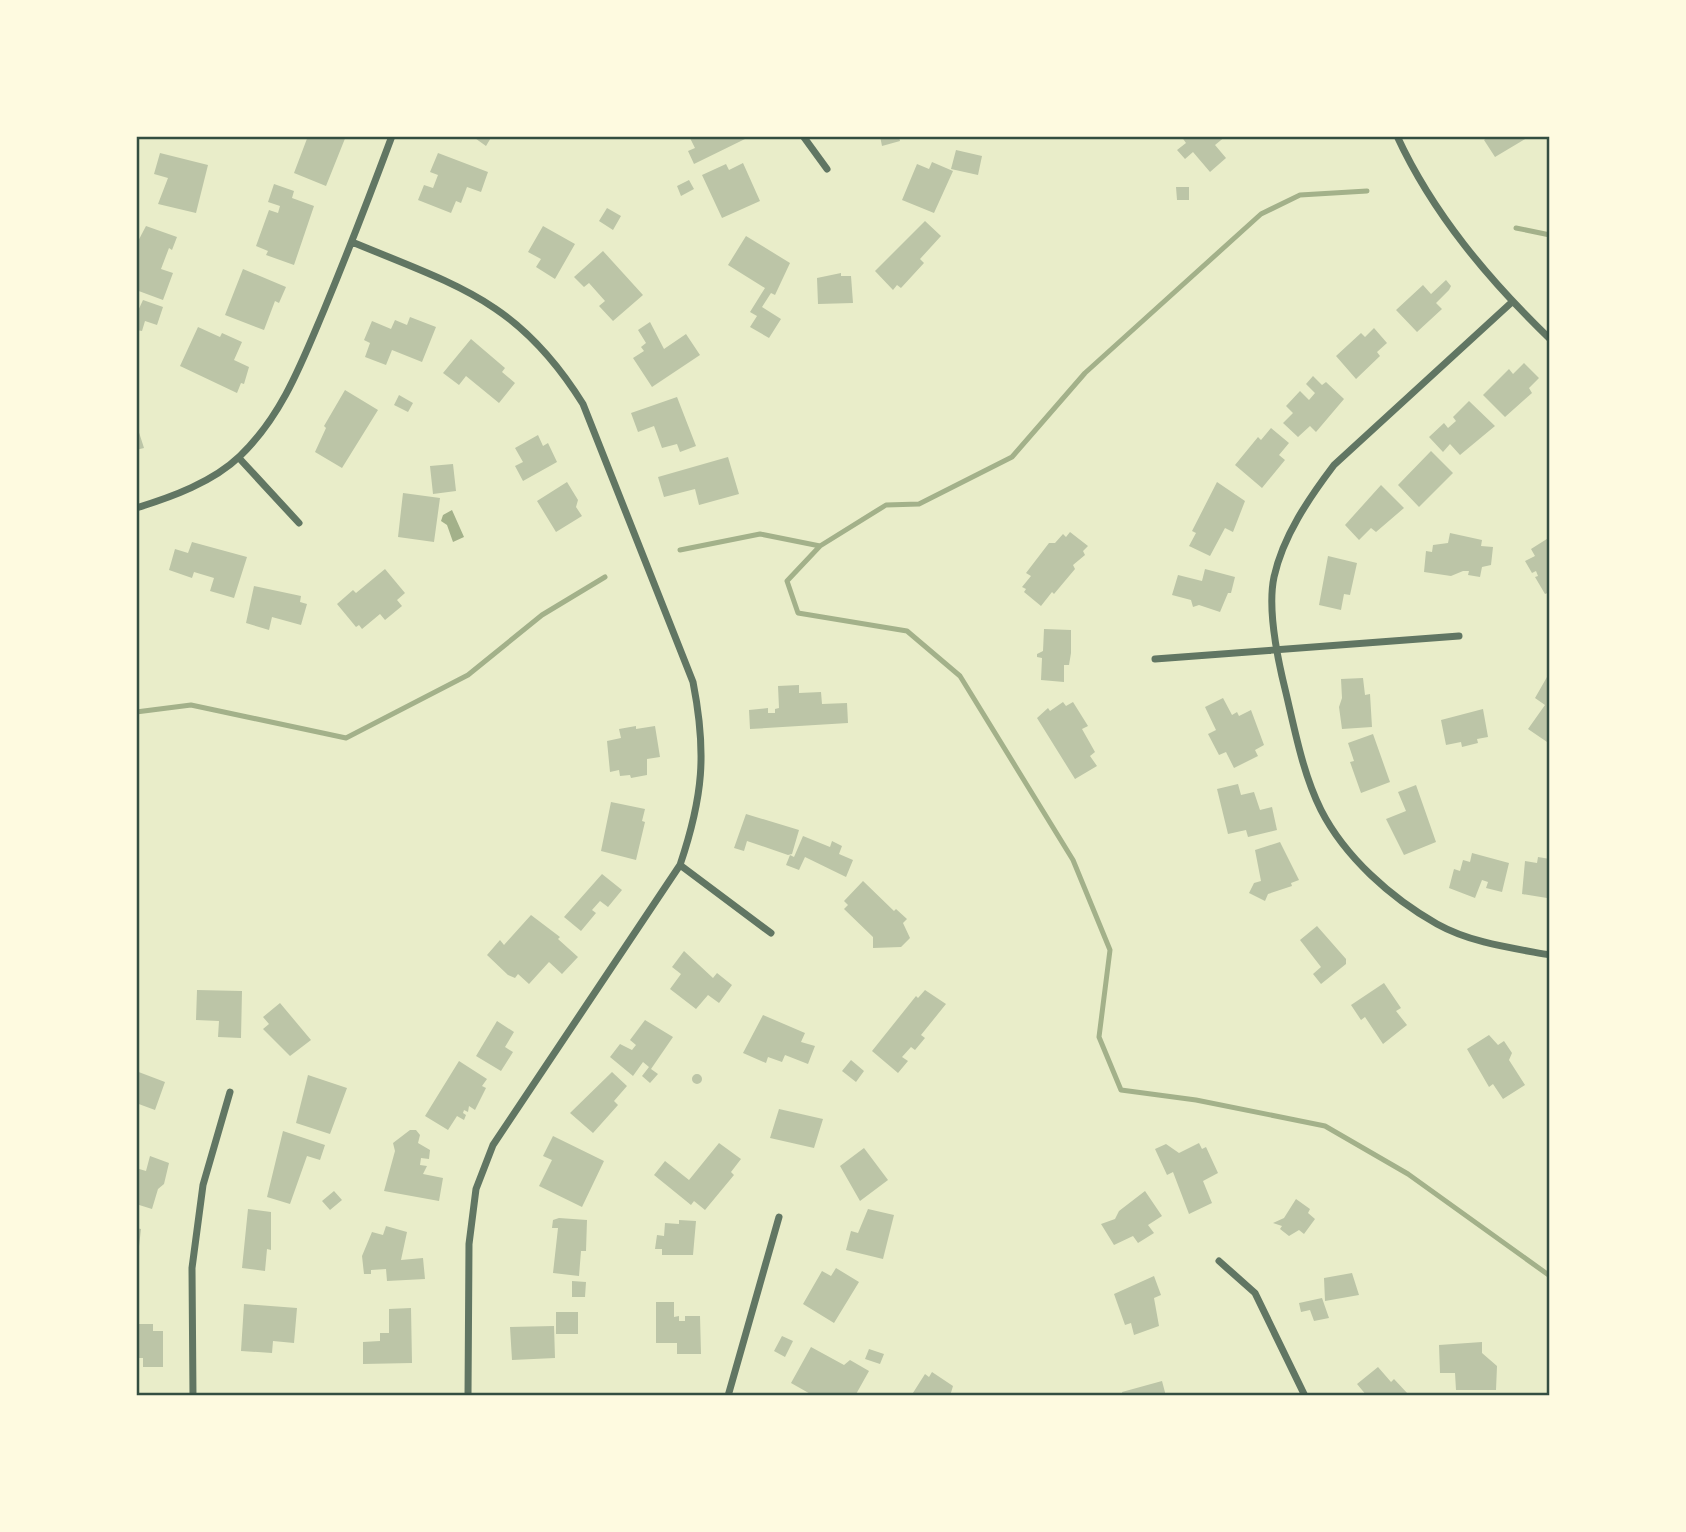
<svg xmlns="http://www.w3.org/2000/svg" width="1686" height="1532" font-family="Poppins,sans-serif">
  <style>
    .water { fill: #a3b18a }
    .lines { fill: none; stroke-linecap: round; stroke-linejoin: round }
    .stream { stroke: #a3b18a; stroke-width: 5 }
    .building { fill: #bcc5a7 }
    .minor { stroke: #617663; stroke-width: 7 }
    .neatline { fill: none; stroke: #344e41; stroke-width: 2.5 }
  </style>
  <rect width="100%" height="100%" fill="#e9edc9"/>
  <path class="water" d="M452 510 464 537 453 542 447 525 441 521 443 515Z"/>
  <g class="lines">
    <path class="stream" d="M1516 228 1550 235
      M820 546 787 581 798 613 907 631 960 676 1073 860 1110 950 1099 1037 1121 1090 1196 1100 1325 1126 1408 1174 1550 1276
      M680 550 760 534 820 546 886 505 919 504 1012 457 1085 373 1261 214 1300 195 1367 191
      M136 712 191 705 346 738 468 675 542 615 605 577"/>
  </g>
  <path class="building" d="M308 136H346L326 186 294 173Z
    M472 136H492L486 146Z
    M689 136H744L745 139 694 164 688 151 695 148Z
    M880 136H899L900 141 882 146Z
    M1181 136H1226L1215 145 1226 158 1210 172 1193 152 1185 159 1177 150 1186 143Z
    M1489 136H1530L1495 157 1484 140Z
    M956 150 982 156 978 175 951 169Z
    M160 153 208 165 196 213 158 204 168 178 154 174Z
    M438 153 488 172 481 192 467 187 461 203 456 201 451 213 418 200 424 185 433 188 438 175 430 172Z
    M932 162 953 171 934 213 902 200 917 164 929 169Z
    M743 163 760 201 722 218 702 175 726 164 729 170Z
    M689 180 694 189 681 196 677 186Z
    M274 184 294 191 292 198 314 206 294 265 266 255 268 251 256 246 269 210 278 213 280 206 268 202Z
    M1176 187H1189V200H1177Z
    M607 208 621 216 613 230 599 221Z
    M925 221 941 236 920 259 924 263 901 288 897 285 893 290 875 271Z
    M146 226 177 237 172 250 169 248 161 269 173 273 163 300 136 290V245Z
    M543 226 575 244 555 279 536 267 541 259 528 252Z
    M746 236 790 263 775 295 771 293 762 307 781 319 769 338 750 327 757 316 750 312 765 288 728 265Z
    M603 251 643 295 613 321 599 306 605 301 589 283 584 287 574 277Z
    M243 269 286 287 279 303 275 301 264 330 225 315Z
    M841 273V276H851L853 303 818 304 817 278Z
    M1446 280 1451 286 1449 290 1436 303 1442 309 1417 332 1396 310 1423 285 1431 294Z
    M143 300 163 307 157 325 145 321 142 331 136 330V315Z
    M410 317 436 327 422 362 392 350 386 365 365 357 370 343 364 340 372 321 391 329 395 320 407 325Z
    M650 322 664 349 686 334 700 355 652 387 633 358 644 351 641 347 646 343 638 330Z
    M198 327 220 337 222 333 242 342 234 360 249 367 244 384 241 383 237 393 180 366Z
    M1374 328 1387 343 1377 352 1380 356 1356 379 1336 356 1361 333 1365 337Z
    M471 339 505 368 502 372 515 383 499 403 466 376 459 385 443 373Z
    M1524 363 1539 378 1529 388 1532 393 1505 417 1483 395 1509 369 1513 374Z
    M1313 376 1322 385 1326 382 1344 399 1316 432 1310 426 1298 437 1283 423 1293 413 1286 406 1300 391 1309 400 1315 393 1306 384Z
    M345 390 378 410 342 468 315 452 326 428 324 426Z
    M399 395 413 403 408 412 394 405Z
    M677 397 696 446 680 452 677 444 662 448 654 426 638 432 631 413Z
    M1469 401 1495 426 1460 455 1450 444 1443 452 1429 437 1444 423 1448 428 1456 421 1453 417Z
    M136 423 144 448 136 450Z
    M1271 428 1289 443 1279 455 1285 460 1262 488 1235 465 1258 437 1261 440Z
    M538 435 543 446 548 443 557 462 523 481 515 466 523 462 515 448Z
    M1431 451 1453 473 1419 507 1398 485Z
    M728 457 739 494 699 505 695 489 664 497 658 477Z
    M453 464 456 491 433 494 430 466Z
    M567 482 578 500 576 507 582 516 556 532 537 501Z
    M1217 482 1245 501 1233 532 1225 528 1210 556 1189 546 1196 533 1192 531Z
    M1381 485 1404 508 1376 532 1371 528 1359 540 1345 525Z
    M403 493 440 498 434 542 398 537Z
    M1070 532 1088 546 1083 551 1085 555 1073 565 1075 569 1054 594 1052 592 1041 606 1024 592 1026 589 1022 587 1031 576 1026 573 1049 543H1055L1063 534 1066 537Z
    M1450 533 1482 540 1481 546 1493 547 1491 565 1482 567 1480 577 1468 575 1469 571H1463L1451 576 1424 572 1426 551 1432 552 1433 545 1448 543Z
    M1550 537V592L1545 594 1535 577 1538 576 1536 571 1532 573 1525 561 1535 556 1531 549Z
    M192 542 247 557 234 598 210 591 214 578 194 572 192 578 169 570 175 549 188 553Z
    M1328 556 1357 563 1350 595 1344 594 1341 610 1319 605Z
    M385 569 405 593 397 600 402 606 385 620 380 614 362 629 359 625 356 627 337 604 353 590 356 593Z
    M1205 569 1235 577 1231 593H1228L1220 612 1199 605 1193 607 1191 600 1172 595 1178 575 1202 581Z
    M254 586 301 596 300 602 307 604 301 625 272 617 269 630 246 623Z
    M1044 629 1071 630V653L1069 665H1064V682L1041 680 1042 658 1037 657V654L1043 651Z
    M1547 677 1550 678V744L1528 729 1545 705 1535 698Z
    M1363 678 1365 695 1370 694 1372 727 1342 729 1339 707 1342 698 1341 679Z
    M799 685V693L821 692 822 704 847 703 848 723 750 729 749 710 768 708V713H775V709L779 708 778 686Z
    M1223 698 1232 715 1237 712 1239 716 1251 710 1264 745 1255 750 1258 756 1234 768 1226 752 1219 755 1208 734 1216 730 1205 707Z
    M1063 702 1066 706 1073 702 1088 726 1082 729 1095 752 1090 756 1097 766 1075 779 1037 718 1048 708 1050 711Z
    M1483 709 1488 737 1477 739 1478 743 1462 747 1461 742 1446 745 1441 720Z
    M636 726V729L655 726 660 757 647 759V775L631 778 630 775 620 776 619 770 610 772 607 741 621 738 619 729Z
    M1373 734 1390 782 1361 793 1350 762 1354 761 1348 743Z
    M1238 784 1241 795 1254 792 1260 810 1272 807 1277 830 1248 837 1246 830 1228 834 1217 789Z
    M1416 785 1436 842 1404 855 1386 819 1406 811 1398 792Z
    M611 802 645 809 642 821 645 822 636 860 601 851Z
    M746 814 799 830 792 854 788 855 747 841 744 851 734 848Z
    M803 836 830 847 832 841 842 846 839 854 853 860 846 877 805 857 799 870 786 865 790 855 794 857Z
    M1280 842 1299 880 1291 883 1292 886 1268 894 1265 901 1249 893 1254 883 1261 881 1255 850Z
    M1472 853 1509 863 1502 892 1486 888 1488 882 1482 880 1475 898 1449 888 1454 869 1460 871 1463 860 1470 862Z
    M1538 857 1550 859V894L1547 898 1522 894 1525 861 1537 863Z
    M602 874 622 890 608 907 600 901 592 910 596 913 581 931 564 917Z
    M863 881 894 911 896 909 907 919 903 923 910 938 901 947 873 948V937L844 909 848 905 844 901Z
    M531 915 560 937 558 939 578 957 562 974 549 962 529 984 518 974 515 978 508 975 487 955 500 940 504 945Z
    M1317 926 1346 959V964L1321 984 1313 974 1321 967 1300 940Z
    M684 951 713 978 717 973 732 985 719 1003 708 995 696 1009 670 989 681 974 672 967Z
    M1384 983 1401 1008 1396 1011 1407 1025 1383 1044 1365 1017 1361 1020 1351 1005Z
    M197 990 242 991 241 1038 218 1037 219 1021 196 1020Z
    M925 990 946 1004 921 1035 925 1038 915 1050 911 1047 902 1057 908 1061 898 1073 872 1051 916 996 918 998Z
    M280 1003 311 1040 290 1056 263 1029 269 1024 263 1017Z
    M763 1015 805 1033 801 1042 815 1046 808 1064 785 1055 782 1062 768 1057 766 1063 743 1053Z
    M645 1020 673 1037 651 1069 658 1074 650 1083 642 1076 649 1067 643 1062 633 1076 610 1057 620 1044 632 1050 636 1045 630 1040Z
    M497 1021 514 1032 505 1047 513 1052 501 1071 476 1056Z
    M1489 1035 1498 1045 1504 1041 1512 1053 1509 1060 1525 1085 1503 1099 1493 1084 1489 1087 1467 1049Z
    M851 1060 864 1071 856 1082 842 1071Z
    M459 1061 487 1079 482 1086 486 1088 475 1110 469 1106 468 1112 464 1110 463 1113 466 1115 464 1120 457 1116 448 1130 425 1116Z
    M136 1071 165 1082 155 1110 136 1103Z
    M612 1072 627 1086 614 1101 618 1105 593 1133 570 1113Z
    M692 1079a5 5 0 1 1 10 0a5 5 0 1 1-10 0Z
    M308 1075 347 1088 330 1134 296 1123Z
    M779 1109 823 1119 814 1148 770 1138Z
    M410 1130H416L420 1135 418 1143 430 1150 429 1159 421 1158 420 1165 427 1166 423 1174 443 1178 439 1201 384 1191 395 1151 393 1143Z
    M283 1131 325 1145 320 1160 307 1156 290 1204 267 1197Z
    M553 1136 604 1161 582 1207 539 1186 552 1160 543 1156Z
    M719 1143 741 1159 731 1172 734 1175 705 1210 694 1201 691 1205 654 1175 665 1161 689 1180Z
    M1199 1143 1202 1149 1206 1147 1218 1173 1203 1181 1212 1203 1189 1214 1173 1172 1167 1175 1155 1149 1166 1144 1179 1153Z
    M864 1148 888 1180 860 1201 840 1166Z
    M150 1156 169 1163 164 1184 158 1189 152 1209 136 1204V1168L146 1171Z
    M334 1191 342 1200 330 1210 322 1201Z
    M1145 1191 1162 1216 1148 1225 1154 1233 1138 1243 1133 1236 1114 1245 1101 1224 1115 1219 1119 1211Z
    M1296 1199 1310 1209 1308 1213 1315 1219 1304 1234 1299 1230 1289 1236 1280 1229 1282 1226 1273 1223 1284 1218Z
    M248 1209 271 1212V1250L267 1249 265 1271 242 1268Z
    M868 1209 894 1215 883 1259 846 1250 851 1231 858 1233Z
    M559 1218 587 1220 586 1251H581L579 1276 553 1273 558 1228H552L553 1220Z
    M679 1220 696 1221 693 1255H662V1249H655L657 1235 664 1236 665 1223 679 1224Z
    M386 1226 407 1232 401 1260 423 1258 425 1279 387 1281 386 1269 371 1270V1274H364L362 1256 372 1232 383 1235Z
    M136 1228 141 1229 138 1255H136Z
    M836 1268 859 1282 834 1323 803 1304 822 1271 831 1276Z
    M1352 1273 1359 1295 1325 1301 1324 1278Z
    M1154 1276 1161 1295 1154 1298 1159 1326 1134 1335 1131 1323 1125 1325 1114 1294Z
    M572 1281 586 1282 585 1297H572Z
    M1322 1298 1329 1318 1314 1321 1310 1310 1301 1312 1299 1303Z
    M656 1302H674V1317L679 1316V1321H685V1316H700L701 1354H677V1343H656Z
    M244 1304 297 1308 294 1343 273 1341 272 1353 241 1351Z
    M411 1308 412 1363 363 1364V1342L380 1341V1333H389V1309Z
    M556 1312H578V1334H556Z
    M136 1324H153V1331H163V1367H143V1358H136Z
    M554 1326 555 1358 512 1360 510 1327Z
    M782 1336 793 1341 785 1357 774 1351Z
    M1482 1342V1353L1497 1366 1496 1390H1456L1455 1373H1440L1439 1345Z
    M811 1347 844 1365 850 1360 869 1371 855 1396H814L791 1383Z
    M869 1349 884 1354 880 1364 865 1359Z
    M1378 1367 1391 1382 1394 1379 1408 1394 1367 1396 1357 1384Z
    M932 1372 953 1386 950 1396H911L925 1374 929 1377Z
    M1162 1381 1166 1396H1123L1122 1392Z"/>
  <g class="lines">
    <path class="minor" d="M803 136 827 169
      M1397 136C1433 214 1489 280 1550 339
      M352 242C458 286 519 301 583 404L693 682C707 753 703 797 680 865L493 1145 476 1189 469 1244 468 1396
      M1512 302 1334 465C1309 498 1283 536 1274 577 1267 610 1278 661 1286 693 1295 731 1303 774 1321 810 1345 857 1391 898 1437 924 1471 943 1512 948 1550 955
      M239 458 299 523
      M136 508C172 497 213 482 240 456 282 416 302 362 324 310 348 252 370 195 392 136
      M1155 659 1459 636
      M680 865 771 933
      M1219 1261 1255 1293 1305 1396
      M193 1396 192 1268 203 1185 230 1092
      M728 1396 779 1217"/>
  </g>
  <rect width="1686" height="1532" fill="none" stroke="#fefae0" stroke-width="276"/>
  <rect x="138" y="138" width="1410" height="1256" class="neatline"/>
</svg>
